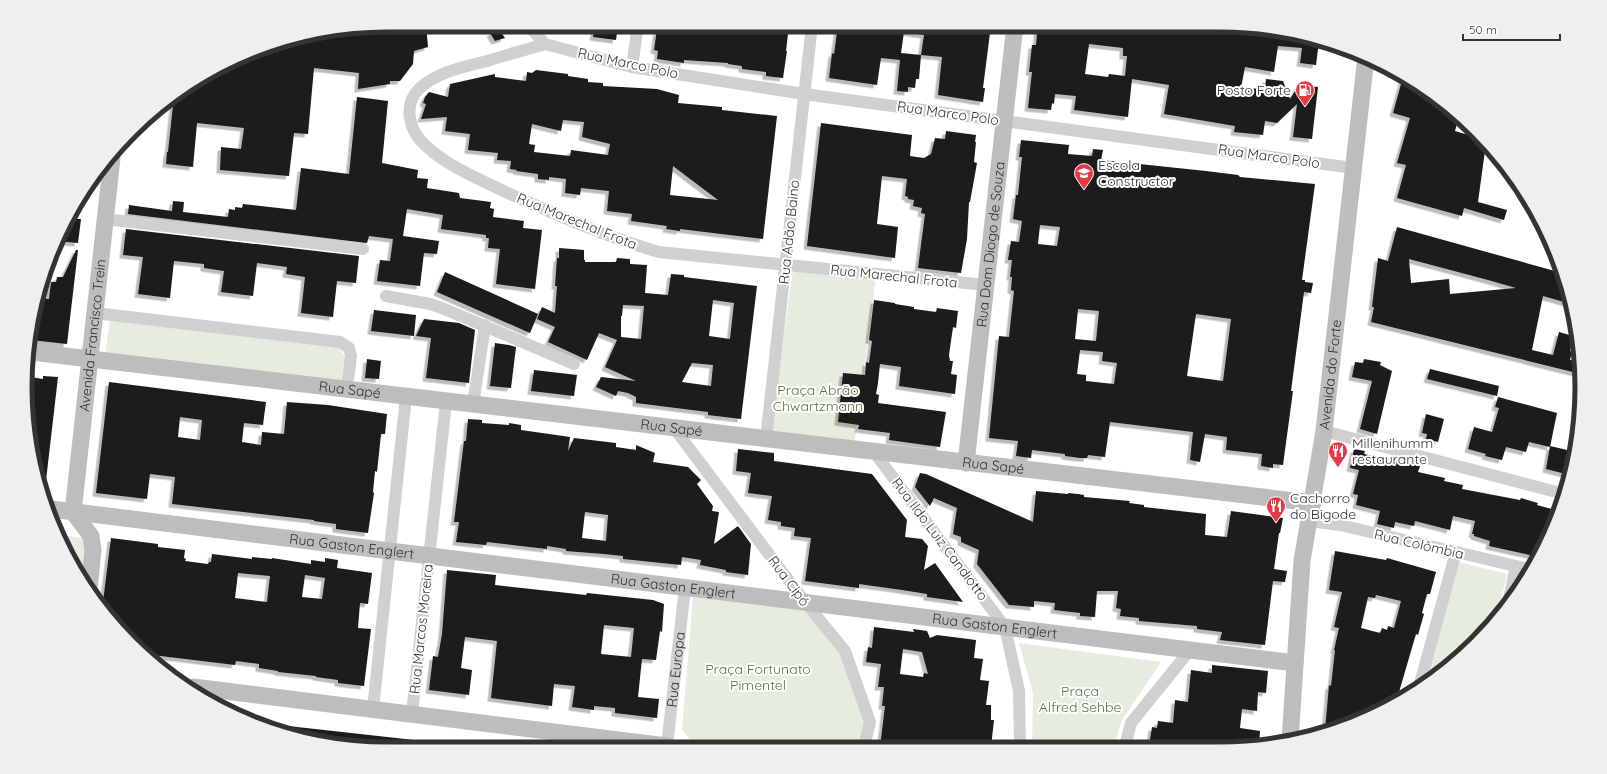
<svg xmlns="http://www.w3.org/2000/svg" width="1607" height="774" font-family="Quicksand,sans-serif">
  <style>
    .green { fill: #e6ecdf }
    .building { fill: #1a1a1a; fill-rule: evenodd; filter: url(#shadow) }
    .lines { fill: none; stroke-linecap: round; stroke-linejoin: round }
    .street { stroke: #d0d0d0; stroke-width: 12 }
    .secondary { stroke: #bdbdbd; stroke-width: 17 }
    .labels { text-anchor: middle; stroke-width: 4; stroke-linejoin: round; paint-order: stroke }
    .street-label { font-size: 14px; fill: #333; stroke: #fff }
    .poi-label { font-size: 14px; fill: #333; stroke: #fff; text-anchor: start }
    .park-label { font-size: 14px; fill: #56703f; stroke: #fff }
    .rim { fill: none; stroke: #333; stroke-width: 5 }
  </style>
  <defs>
    <filter id="shadow"><feDropShadow dx="-3.5" dy="3.5" stdDeviation="0" flood-color="#0004"/></filter>
  </defs>
  <rect width="100%" height="100%" fill="#fff"/>
  <path class="green" d="M793 270 876 277 854 447 769 436Z
    M110 320 338 347 346 358 344 384 105 357Z
    M59 535 90 539 86 585 62 547Z
    M1459 562 1507 574 1497 617 1441 674 1426 682Z
    M693 597 803 610 841 651 866 723 859 747 696 748 682 729Z
    M1019 643 1161 662 1122 720 1114 746 1032 747 1033 693Z"/>
  <path class="building" d="M387 25H426L428 47 414 51 413 64 400 81H390V84L358 89 359 73 314 68 308 134 294 133 289 176 220 170 221 147 241 149 244 128 197 123 193 167 166 164 167 152H168L174 96 270 44Z
    M595 25H618L616 40 593 37Z
    M669 25H789L786 51H787L783 78 766 76V72L742 69V66L728 64V63L684 60V63L657 59 658 51 654 50 657 29 668 31Z
    M838 25H991L983 88H985L983 102 938 95 942 57 921 55 924 35 904 32 901 53 921 55 919 79H916L915 88 908 87V92L897 91 900 60 881 58 877 85 829 78 832 53 834 54Z
    M1038 25H1220L1291 32 1319 41 1316 65 1300 63 1302 48 1278 46 1274 72 1245 67 1241 88 1265 89 1266 79 1283 81 1290 99 1299 85 1318 87 1312 139 1293 137 1297 104 1277 123 1265 121 1263 135 1234 132 1235 126 1164 114 1169 85 1132 79 1128 117 1074 110 1076 96 1055 94 1054 104 1052 103 1051 110 1028 108 1032 72H1029L1032 45H1036ZM1089 44 1123 48V56H1127L1125 76 1109 74 1108 77 1085 74Z
    M498 28 505 38 495 41 490 33Z
    M536 70 568 74V76L588 79V82L603 83V86L657 89 679 95 678 103 722 107V110L777 116 763 239 680 229V231L666 229 667 226 631 221 632 214 607 211 609 191 581 188 580 195 565 193 566 179 549 177V180L538 179V174L516 171 517 170 510 169 511 161 497 160 498 153 468 150 470 134 445 131 447 117 421 119 426 104 423 103 425 97 429 92 448 97 450 84 495 74V77L526 81 527 72 532 73ZM563 120 584 122 582 137 610 144 608 155 571 150 570 156 534 152 535 145 529 144 532 124 561 131ZM673 166 718 200 670 195Z
    M1403 77 1421 86 1459 117 1455 131 1482 139 1486 143 1478 202 1507 210 1504 220 1464 208 1462 216 1397 198 1406 165 1397 163 1410 118 1393 113Z
    M357 97 388 101 382 163 418 170 417 178 428 179 427 188 459 193 460 198 491 202 490 208 494 209 493 217 524 221 523 228 542 230 535 289 496 284 500 249 488 248 489 238H486V235L441 229 443 215 407 209 403 236 439 241 437 254 424 253 420 286 377 281 380 260 390 261 393 239 369 236 367 243 128 214 129 205 172 211 173 201 184 202 183 212 228 217 229 209 235 210V207L242 208 243 204 296 210 301 168 349 174Z
    M821 123 912 135 910 156 924 158 931 154 935 138 945 139 946 131 976 135 975 142H976L974 162 977 163 970 202H969L967 239 961 273 918 268 925 214 921 213 922 208 913 206 914 200 908 199V197L905 196 907 179 882 176 877 224 898 227 895 258 807 246Z
    M1021 140 1069 145 1068 154 1092 156 1093 149 1103 150 1101 160 1206 171 1238 175 1240 177 1315 184 1302 280H1305V282L1313 283 1311 293 1304 292 1291 391H1293L1283 465 1273 464V468L1261 466 1262 454 1226 450 1227 437 1205 434 1200 462 1190 460 1193 432 1110 422 1105 457 1088 455 1087 458H1080L1065 456V454L1032 450 1031 458 1016 456 1018 441 989 438 999 336 1009 337 1014 291 1011 290 1012 277H1010L1012 260H1008L1011 241 1019 242 1022 221 1013 219 1016 195H1018L1022 157H1019ZM1040 225 1060 227 1057 246 1038 244ZM1078 309 1099 311 1096 341 1075 339ZM1196 314 1231 319 1223 381 1187 376ZM1080 350 1103 352 1102 361 1117 363 1114 384 1086 381V375L1077 374Z
    M79 200 77 219H81L78 243 57 241Z
    M1397 227 1562 273 1571 304 1543 296 1532 350 1553 355 1559 332 1573 336 1570 351 1572 352 1570 360 1580 362 1581 374 1371 322 1374 307H1372L1378 258 1388 261ZM1409 259 1488 280 1516 288 1450 294 1449 279 1411 283Z
    M126 229 359 256 356 283 337 281 333 317 301 313 305 277 286 274 287 267 257 263 253 296 221 292 224 271 204 268V264L174 261 170 298 138 294 143 257 123 255Z
    M559 248 584 250V260H585V262H616L617 258 630 259V264L647 265 645 293 668 295 671 274 684 275V277L757 286 741 419 708 415V412L636 403V397L628 393 618 391 616 396 596 387 601 377 636 381 605 367 617 340 599 333 587 360 548 342 555 327 537 319 542 307 555 313 557 286H555L557 258H559ZM713 300 734 303 730 339 709 336ZM623 305 644 306 641 339 621 337V316H622ZM692 363 713 365 711 386 682 382Z
    M76 250H78L67 344 31 340 32 316 38 298 49 299 51 282H56L57 277H63Z
    M445 272 538 314 530 333 437 292Z
    M874 300 895 303V304L914 307V309L936 312 937 308 958 311 956 328 953 327 949 355 950 361H953L951 374 957 375 955 394 899 386 901 367 880 364 878 383 876 394 879 395 878 403 946 412 940 447 889 440 890 433 858 429 859 425 838 422 843 373 865 375 866 362 869 363 872 341 869 340Z
    M374 310 416 315 414 336 371 331Z
    M424 319 459 323 475 330 469 383 426 378 431 338 416 336Z
    M495 343 509 345 516 347 511 388 490 386Z
    M367 359 381 361 379 379 365 378Z
    M1364 359 1381 362 1380 365 1392 371 1377 434 1360 429 1372 381 1352 377 1355 362 1363 363Z
    M1430 369 1499 386 1497 396 1427 379Z
    M534 370 577 375 574 396 531 391Z
    M43 376 58 377 45 489 28 434 31 399 29 398 30 377 43 379Z
    M109 382 266 402 263 425 244 423 242 442 261 445 262 432 284 434 287 402 328 405 387 414 385 434H381L377 472 375 471 373 492 374 493 368 533 336 529V524L314 521V520L172 504 175 477 150 474 147 499 96 493ZM180 417 202 420 200 440 178 437Z
    M1498 397 1557 413 1550 447 1529 442 1526 452 1506 447 1502 460 1485 456 1486 454 1468 449 1474 427 1492 432 1499 408 1495 407Z
    M1426 414 1444 419 1438 442 1426 439 1427 434 1422 433Z
    M468 419 482 420V423L509 425V423L521 425V430L570 437 568 451 574 438 616 443V447L636 450V445L655 453 653 462 688 467 701 480 697 484 713 506 712 511 719 512 714 544 738 526 751 544 748 575 726 572V570L700 565 701 560 682 557 681 565 623 559V556L604 554 566 551V549L547 546V549L487 542 486 545 456 542 459 522H454L464 441H466ZM585 512 608 515 606 541 582 538Z
    M1550 446 1576 452 1570 475 1546 469Z
    M738 449 774 453V461L872 474 907 520 905 537 922 539 928 546 924 570 935 563 963 602 927 597V594L902 590 859 584V588L805 581 811 538 794 536 795 528 781 526V522L768 520 772 496 748 493 751 473 736 471Z
    M1354 449 1365 451 1364 454 1420 466 1418 472 1445 478 1444 481 1463 485 1462 489 1520 500 1521 498 1538 503 1537 505 1559 511 1554 526 1537 555 1534 554V556L1489 546 1490 541 1474 536V534H1472L1475 521 1453 516 1450 530 1415 521 1414 526 1395 522 1394 528 1377 524 1380 511 1356 505 1358 495 1353 494 1359 470 1350 468Z
    M920 473 926 474 1033 522 1036 491 1068 494V493L1078 494 1084 495V497L1130 501 1129 503 1144 505V507L1206 514 1205 535 1227 537 1231 511 1283 518 1280 533H1279L1274 569 1287 571 1285 582 1273 581 1265 645 1220 640 1222 632 1197 629V626L1139 621V618L1120 616 1121 609 1116 608 1118 591H1097L1095 617 1080 616V613L1054 610 1055 603 1034 601V607L1009 605 977 564 979 550 961 542V537L953 534 957 508 934 498 930 506 915 487Z
    M111 538 158 544V547L185 550 184 558 186 559 185 561 208 564 209 562H211L212 554 252 559V557L272 559V558L311 564V560L325 562V558L338 560 337 568 372 573 368 604 360 603 358 628 371 629 364 686 338 683V680L316 677V676L278 672V671L259 668V664L236 661 235 665 144 654 102 610ZM238 573 270 576 267 602 235 598ZM305 575 325 578 322 599 302 597Z
    M1335 551 1386 560 1387 558 1436 572 1430 594H1427L1422 613 1424 614 1418 635 1416 634 1397 699 1359 721 1325 730 1329 685 1331 686 1335 650H1334L1339 628 1334 627 1342 592 1329 590ZM1376 595 1401 601 1394 628 1388 626 1387 630 1382 628 1380 633 1361 628 1368 597 1375 598Z
    M447 570 496 575 495 585 586 595 587 593 653 600 664 604 662 632 660 631 656 660 642 659 638 697 659 699 657 718 615 713V708L594 706V710L572 707 575 686 554 684 552 706 491 698 497 641 465 637 461 668 472 670 469 695 429 690 433 656 438 657 442 634ZM604 625 634 628 631 657 601 654Z
    M874 627 914 632 913 629 927 631 930 638 937 635 976 640 974 658 983 659 980 680 989 681 986 705H991V720H994L991 747H880L885 706H882L884 687H878L881 664 866 662 868 647 872 648ZM903 649 922 652 928 674 924 673 923 677 900 674Z
    M1212 665 1268 671 1266 693 1258 692 1257 711 1242 709 1240 728 1260 731 1259 746H1149L1152 727 1157 728 1158 721 1173 723 1175 700 1188 702 1191 670 1212 673Z
    M279 725 432 742 431 749H387L316 742 277 730Z"/>
  <g class="lines">
    <g class="street">
      <path d="M528 25 545 44"/>
      <path d="M545 44 632 67 804 94 1353 168"/>
      <path d="M545 44C525 50 506 55 487 61 464 67 437 72 420 88 402 105 409 131 426 146 450 168 481 180 510 194 559 216 607 237 659 252L986 285"/>
      <path d="M632 67 638 25"/>
      <path d="M105 219 363 249"/>
      <path d="M386 296 430 304 442 308 574 364"/>
      <path d="M95 313 340 342 349 348 351 356 347 390"/>
      <path d="M473 405 485 325"/>
      <path d="M674 428 805 602 845 651 870 722 864 747"/>
      <path d="M1324 431 1564 494"/>
      <path d="M766 439 812 25"/>
      <path d="M874 452 1005 627 1019 691 1020 747"/>
      <path d="M1309 521 1340 525 1529 569"/>
      <path d="M1507 608 1516 566"/>
      <path d="M1419 687 1456 552"/>
      <path d="M373 709 406 397"/>
      <path d="M412 714 446 402"/>
      <path id="s1" d="M667 746 685 588"/>
      <path d="M1125 746 1131 723 1190 650"/>
    </g>
    <g class="secondary">
      <path id="s2" d="M31 352 1313 503"/>
      <path id="s3" d="M966 463 1015 25"/>
      <path id="s4" d="M51 509 1295 663"/>
      <path id="s5" d="M89 590 93 550 91 536 73 512 112 158"/>
      <path d="M193 687 667 746 671 748"/>
      <path id="s6" d="M1290 740 1302 561 1324 431 1366 57"/>
    </g>
  </g>
  <defs>
    <g id="fuel-pin" transform="scale(1)"><path d="M0 17L-7.5 6A9.5 9.5 0 1 1 7.5 6Z" fill="#e63946" stroke="#fff"/><path d="M-5.5-6h7V0h2V4h1.3V-2.5L3-4.5l.8-.8L6-3V5H2.5V1h-1V6h-7ZM-4.2-4.7v3.2H.2V-4.7Z" fill="#fff"/></g>
    <g id="school-pin" transform="scale(1)"><path d="M0 17L-7.5 6A9.5 9.5 0 1 1 7.5 6Z" fill="#e63946" stroke="#fff"/><path d="M0-5L7-2L0 1L-7-2ZM-4 1L0 2.5L4 1V4Q0 6-4 4Z" fill="#fff"/></g>
    <g id="restaurant-pin" transform="scale(1)"><path d="M0 17L-7.5 6A9.5 9.5 0 1 1 7.5 6Z" fill="#e63946" stroke="#fff"/><path d="M-5-6h1v4h1v-4h1v4h1v-4h1v5L-1.5 .5V6h-2V.5L-5-1ZM5-6V6H3V1.5H1.5Q1.5-4 5-6Z" fill="#fff"/></g>
  </defs>
  <g fill-rule="evenodd">
    <use href="#fuel-pin" x="1305" y="90"/>
    <use href="#school-pin" x="1084" y="173"/>
    <use href="#restaurant-pin" x="1338" y="451"/>
    <use href="#restaurant-pin" x="1276" y="506"/>
  </g>
  <g class="labels">
    <g class="street-label">
      <text transform="translate(628 63) rotate(12)" y="5">Rua Marco Polo</text>
      <text transform="translate(948 113) rotate(8)" y="5">Rua Marco Polo</text>
      <text transform="translate(1269 156) rotate(8)" y="5">Rua Marco Polo</text>
      <text transform="translate(577 221) rotate(22)" y="5">Rua Marechal Frota</text>
      <text transform="translate(789 232) rotate(-84)" y="5">Rua Adão Baino</text>
      <text dy="5" stroke="none"><textPath href="#s3" startOffset="220">Rua Dom Diogo de Souza</textPath></text>
      <text transform="translate(894 276) rotate(6)" y="5">Rua Marechal Frota</text>
      <text dy="5" stroke="none"><textPath href="#s5" startOffset="262">Avenida Francisco Trein</textPath></text>
      <text dy="5" stroke="none"><textPath href="#s6" startOffset="368">Avenida do Forte</textPath></text>
      <text dy="5" stroke="none"><textPath href="#s2" startOffset="321">Rua Sapé</textPath></text>
      <text dy="5" stroke="none"><textPath href="#s2" startOffset="645">Rua Sapé</textPath></text>
      <text dy="5" stroke="none"><textPath href="#s2" startOffset="969">Rua Sapé</textPath></text>
      <text transform="translate(940 539) rotate(53)" y="5">Rua Ildo Luiz Candiotto</text>
      <text transform="translate(1419 544) rotate(13)" y="5">Rua Colômbia</text>
      <text dy="5" stroke="none"><textPath href="#s4" startOffset="303">Rua Gaston Englert</textPath></text>
      <text transform="translate(789 581) rotate(53)" y="5">Rua Cipó</text>
      <text dy="5" stroke="none"><textPath href="#s4" startOffset="627">Rua Gaston Englert</textPath></text>
      <text dy="5" stroke="none"><textPath href="#s4" startOffset="951">Rua Gaston Englert</textPath></text>
      <text transform="translate(421 629) rotate(-84)" y="5">Rua Marcos Moreira</text>
      <text dy="5" stroke="none"><textPath href="#s1" startOffset="77">Rua Europa</textPath></text>
    </g>
    <g class="poi-label">
      <text x="1291" y="95" text-anchor="end">Posto Forte</text>
      <text x="1098" y="170">Escola<tspan x="1098" dy="16">Constructor</tspan></text>
      <text x="1352" y="448">Millenihumm<tspan x="1352" dy="16">restaurante</tspan></text>
      <text x="1290" y="503">Cachorro<tspan x="1290" dy="16">do Bigode</tspan></text>
    </g>
    <g class="park-label">
      <text x="818" y="395">Praça Abrão<tspan x="818" dy="16">Chwartzmann</tspan></text>
      <text x="758" y="674">Praça Fortunato<tspan x="758" dy="16">Pimentel</tspan></text>
      <text x="1080" y="696">Praça<tspan x="1080" dy="16">Alfred Sehbe</tspan></text>
    </g>
  </g>
  <path d="M0 0H1607V774H0ZM387 32H1220A355 355 0 0 1 1575 387V387A355 355 0 0 1 1220 742H387A355 355 0 0 1 32 387V387A355 355 0 0 1 387 32Z" fill="#efefef" fill-rule="evenodd"/>
  <path class="rim" d="M387 32H1220A355 355 0 0 1 1575 387V387A355 355 0 0 1 1220 742H387A355 355 0 0 1 32 387V387A355 355 0 0 1 387 32Z"/>
  <path d="M1463 34v6h97v-6" fill="none" stroke="#333333" stroke-width="2"/>
  <text x="1469" y="34" font-size="12" fill="#333333" stroke="#ffffff" stroke-width="3" paint-order="stroke">50 m</text>
</svg>
